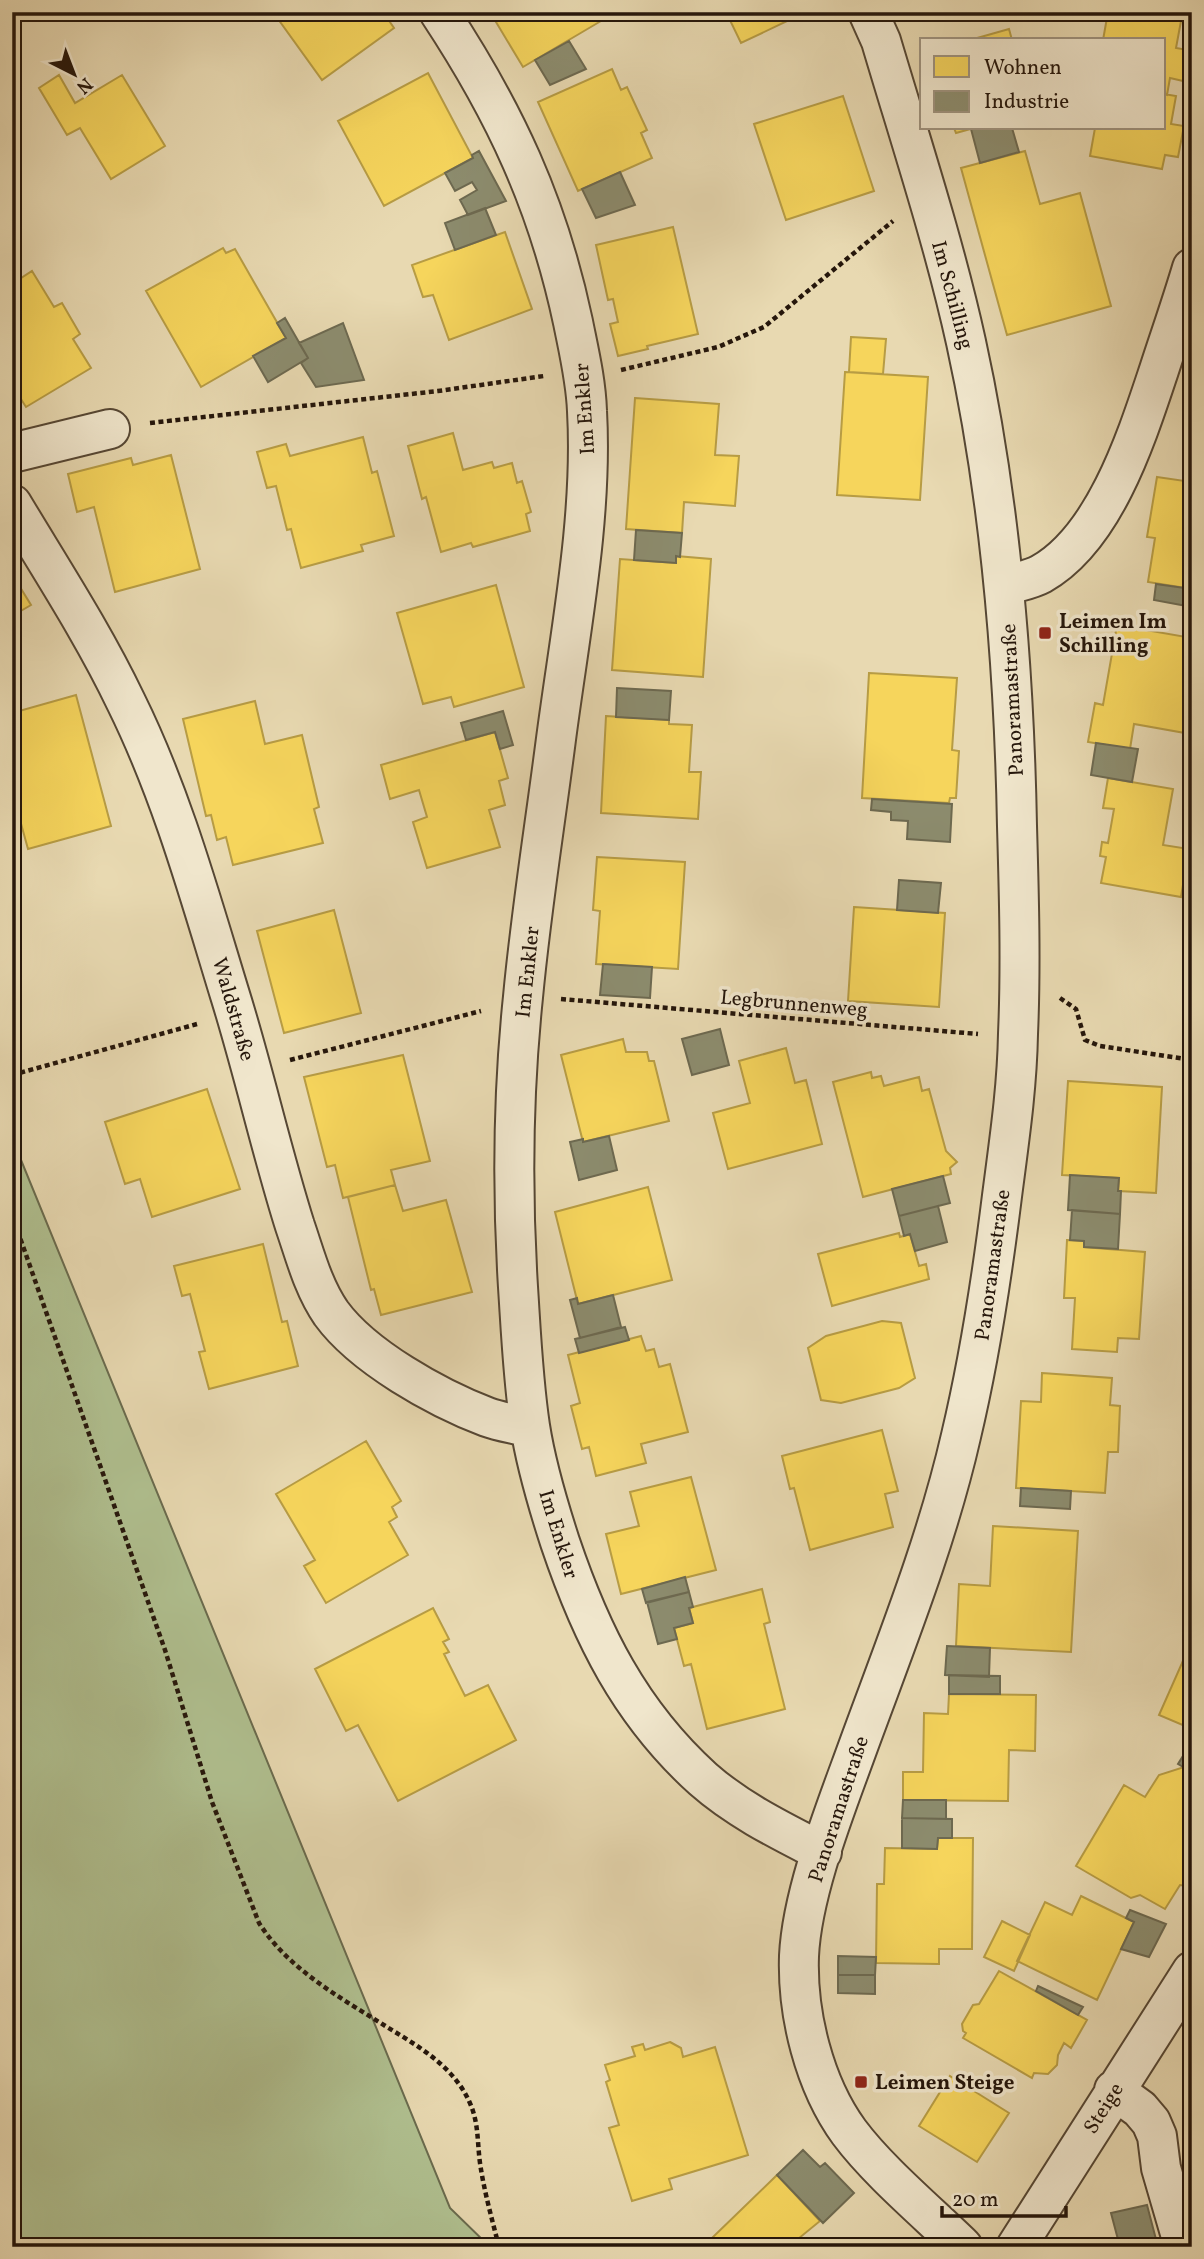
<svg xmlns="http://www.w3.org/2000/svg" width="1204" height="2259" font-family="Vollkorn,serif">
  <style>
    .green { fill: #b0c090; stroke: #6a6b4e; stroke-width: 2 }
    .homes { fill: #f6d55c; stroke: #b79c44; stroke-width: 2 }
    .industry { fill: #8c8c6e; stroke: #6d6950; stroke-width: 2 }
    .lines { fill: none; stroke-linecap: round; stroke-linejoin: round }
    .minor-casing { stroke: #564734; stroke-width: 42 }
    .path { stroke: #25160b; stroke-width: 4.5; stroke-dasharray: 5 3.5; stroke-linecap: butt }
    .minor { stroke: #f0e6cc; stroke-width: 38 }
    .poi-dot { fill: #8f2418; stroke: #f0e6cc; stroke-width: 2.5 }
    .labels { text-anchor: middle; stroke-width: 7; stroke-linejoin: round; paint-order: stroke }
    .street-label { font-size: 21px; fill: #25160b; stroke: #f0e6cc }
    .poi-label { font-size: 21px; font-weight: bold; fill: #25160b; stroke: #f0e6cc; text-anchor: start }
  </style>
  <rect width="100%" height="100%" fill="#e8d9b1"/>
  <filter id="stains"><feTurbulence type="fractalNoise" baseFrequency=".00286" numOctaves="4"/><feColorMatrix values="0 0 0 0 .2 0 0 0 0 .09 0 0 0 0 .02 0 0 0 .5 -.17"/></filter>
  <radialGradient id="worn" r=".72"><stop offset=".6" stop-color="#630" stop-opacity="0"/><stop offset="1" stop-color="#630" stop-opacity=".3"/></radialGradient>
  <path class="green" d="M12 1138 450 2208 490 2247H12Z"/>
  <path class="homes" d="M273 12H383L394 28 322 80Z
    M490 12H596L601 21 523 67Z
    M726 12H806L741 43Z
    M1108 12H1131L1181 21 1176 48 1188 50 1183 81 1170 78 1167 95 1164 94V40H1103Z
    M1131 12H1169L1168 19Z
    M1009 29 1012 40H970Z
    M612 69 621 90 627 87 647 130 641 133 652 158 578 191 538 102Z
    M428 73 473 158 384 206 338 121Z
    M59 75 75 103 122 75 165 146 111 179 80 128 67 135 39 88Z
    M1164 94 1176 96 1171 124 1184 126 1178 157 1165 155 1162 169 1090 156 1095 128H1164Z
    M843 96 874 191 786 220 754 124Z
    M954 128H974L956 133Z
    M1025 151 1040 204 1080 193 1111 306 1007 335 961 168Z
    M673 227 698 334 647 346 648 349 618 356 610 324 618 322 613 299 608 300 596 245Z
    M505 232 532 309 449 340 433 295 423 297 412 265Z
    M223 248 226 253 235 249 286 338 201 387 146 291Z
    M32 271 54 307 62 303 80 334 73 339 91 368 26 407 12 385V284Z
    M851 337 886 339 883 374 849 372Z
    M845 372 928 377 920 500 837 495Z
    M635 398 719 404 715 455 739 456 735 506 684 502 682 533 626 529Z
    M453 433 463 470 492 462 494 468 512 463 517 483 522 481 531 512 526 514 530 531 473 547 471 543 441 552 426 497 422 499 408 446Z
    M363 437 372 473 377 471 394 536 361 545 363 551 301 568 291 529 287 530 276 486 267 488 257 452 286 444 290 456Z
    M171 455 200 569 115 592 94 507 77 512 68 474 131 458 133 465Z
    M1157 477 1192 482V589L1148 582 1155 538 1147 537Z
    M676 556 711 559 703 677 612 670 620 559 676 563Z
    M12 574 31 605 12 616Z
    M496 585 524 687 454 707 451 697 423 704 397 613Z
    M1117 625 1192 638V695L1185 733 1134 724 1130 749 1088 742 1095 703 1103 705Z
    M869 673 957 678 952 750 959 751 956 798H950L949 803 862 798Z
    M76 695 111 826 28 849 12 791V713Z
    M255 701 265 744 302 735 319 807 314 809 323 843 233 865 226 837 217 840 211 815 206 816 183 719Z
    M606 716 669 720V724L692 725 689 772H701L698 819 601 813Z
    M495 732 508 778 499 781 505 805 489 810 500 847 427 868 413 822 427 817 419 790 390 799 381 765Z
    M1108 778 1173 789 1163 845 1189 849 1181 897 1101 883 1106 857 1100 856 1102 842 1108 843 1114 809 1103 808Z
    M597 857 685 862 678 969 596 964 600 911 593 910Z
    M854 907 945 913 939 1007 848 1001Z
    M334 910 361 1013 284 1033 257 931Z
    M623 1039 626 1052H647L649 1061H654L669 1121 583 1142 561 1055Z
    M786 1048 795 1083 806 1080 822 1144 728 1169 713 1113 750 1103 739 1061Z
    M403 1055 430 1161 391 1170 395 1185 343 1198 335 1165 327 1167 304 1077Z
    M871 1072 872 1078 881 1076 884 1086 919 1077 922 1091 929 1089 946 1151 957 1162 950 1168 951 1174 863 1197 833 1082Z
    M1068 1081 1162 1087 1156 1193 1118 1191 1119 1178 1062 1175Z
    M207 1089 240 1189 152 1217 140 1179 125 1184 105 1122Z
    M395 1185 403 1211 446 1200 472 1292 381 1315 374 1289 371 1290 348 1197Z
    M648 1187 672 1280 578 1304 555 1212Z
    M899 1233 900 1237 910 1234 919 1266 926 1264 929 1279 832 1306 818 1254Z
    M1067 1240 1084 1241V1247L1145 1252 1139 1339 1118 1338 1117 1352 1072 1349 1075 1298H1064Z
    M263 1244 282 1322 287 1321 298 1366 209 1389 199 1352 205 1351 190 1294 182 1296 174 1266Z
    M882 1321 901 1323 915 1378 899 1388 841 1403 821 1400 808 1348 826 1336Z
    M641 1336 646 1351 654 1349 659 1367 670 1364 688 1432 641 1444 646 1463 596 1476 589 1447 582 1449 571 1406 580 1403 568 1355Z
    M1042 1373 1112 1378 1110 1405 1120 1406 1118 1452H1108L1105 1493 1016 1488 1021 1401 1041 1402Z
    M882 1430 898 1491 885 1494 893 1527 810 1550 794 1488 790 1489 782 1456Z
    M366 1441 401 1501 392 1507 397 1517 389 1522 408 1555 326 1603 304 1566 315 1560 276 1494Z
    M691 1477 716 1570 621 1594 606 1534 639 1526 630 1492Z
    M993 1526 1078 1531 1071 1652 956 1646 959 1584 990 1586Z
    M762 1589 770 1622 764 1624 785 1709 707 1729 691 1664 684 1666 674 1628 693 1623 689 1608Z
    M433 1608 449 1639 443 1642 449 1652 444 1654 465 1696 488 1685 516 1740 398 1801 358 1725 346 1731 315 1669Z
    M1192 1639V1667L1182 1663Z
    M1182 1663 1192 1667V1729L1159 1715Z
    M949 1694 1036 1695 1035 1751 1009 1750 1008 1801 903 1800V1772H923L924 1713 948 1714Z
    M1184 1767 1192 1772V1883L1186 1886 1180 1885 1165 1909 1140 1895 1131 1898 1076 1866 1124 1785 1145 1797 1159 1775Z
    M938 1838H973L972 1949H939V1964L876 1963 877 1884H884L885 1848 937 1849Z
    M1081 1896 1134 1922 1097 2000 1017 1961 1045 1902 1072 1915Z
    M1002 1921 1030 1935 1014 1971 984 1957Z
    M999 1971 1087 2020 1071 2048 1064 2043 1058 2055 1057 2065 1048 2074 1034 2073 1032 2078 963 2038 966 2033 963 2031 962 2024 973 2005 979 2004Z
    M670 2042 681 2048 683 2057 715 2047 748 2155 669 2179 672 2189 632 2201 609 2128 619 2125 606 2082 610 2080 605 2065 635 2056 632 2047 643 2044 645 2050Z
    M950 2076 1009 2113 977 2162 919 2126Z
    M777 2175 820 2221 793 2243 794 2247H723L713 2237Z
    M643 2239 645 2247H629L628 2243Z"/>
  <path class="industry" d="M569 41 586 69 550 85 535 60Z
    M974 128H1012L1019 152 980 163 971 129Z
    M479 151 506 201 468 215 460 200 477 190 472 182 455 191 445 173 473 158 472 155Z
    M620 172 635 205 596 218 582 189Z
    M485 208 496 235 455 250 445 223Z
    M285 318 308 358 268 382 253 356 286 338 277 323Z
    M343 323 364 380 316 387 301 363 308 358 299 343Z
    M636 530 682 533 680 557 676 556V563L634 560Z
    M1156 584 1192 589V607L1154 600Z
    M617 688 671 691 669 720 616 717Z
    M503 711 513 745 500 749 495 732 466 740 461 723Z
    M1096 743 1138 749 1132 782 1091 775Z
    M872 799 952 804 950 842 907 839 908 821 891 820V812L871 810Z
    M899 880 941 883 938 913 897 910Z
    M603 964 652 967 650 998 600 995Z
    M720 1029 729 1065 692 1075 682 1039Z
    M609 1136 617 1170 579 1180 570 1142 583 1139V1142Z
    M1070 1175 1119 1178 1118 1191H1121L1120 1214 1068 1210Z
    M943 1176 950 1203 899 1216 892 1189Z
    M938 1206 947 1242 915 1251 910 1234 904 1236 899 1216Z
    M1072 1210 1120 1214 1118 1249 1084 1247V1241L1070 1240Z
    M613 1295 621 1327 580 1338 570 1300 577 1298 578 1304Z
    M625 1327 629 1340 579 1353 575 1339Z
    M1021 1488 1071 1491 1070 1509 1020 1506Z
    M685 1577 689 1592 646 1603 642 1589Z
    M689 1592 693 1607 689 1608 693 1623 674 1628 677 1639 658 1644 647 1602Z
    M947 1646 990 1648 989 1677 945 1675Z
    M949 1675 1000 1676V1694H949Z
    M1188 1748 1192 1749V1772L1178 1764Z
    M903 1800H946V1819L902 1818Z
    M902 1818 952 1819V1838H938L937 1849 902 1848Z
    M1130 1910 1166 1924 1149 1957 1121 1949 1134 1922 1126 1918Z
    M838 1956 876 1957 875 1975H838Z
    M838 1975H875V1994L838 1993Z
    M1038 1986 1083 2007 1078 2015 1036 1991Z
    M803 2150 820 2167 825 2163 854 2193 823 2223 777 2175Z
    M1147 2205 1158 2247H1120L1111 2213Z"/>
  <g class="lines">
    <g class="minor-casing">
      <path id="minor" d="M439 12C505 112 548 204 573 322 579 352 586 381 587 411 593 518 570 632 556 739 545 825 531 911 523 997 513 1093 512 1190 518 1287 521 1333 523 1380 530 1426 536 1465 548 1505 560 1542 591 1634 630 1713 703 1779 738 1810 781 1831 822 1852
        M868 12 881 41C910 139 944 242 966 342 1001 501 1014 663 1017 826 1019 895 1021 965 1018 1034 1017 1089 1009 1142 1002 1196 992 1277 980 1356 961 1436 937 1541 896 1643 859 1744 837 1805 802 1891 799 1956 797 2014 814 2084 849 2132 878 2171 927 2212 963 2247
        M12 453 110 429
        M12 504C51 569 93 633 126 702 172 795 200 897 230 995 254 1072 271 1150 295 1226 305 1255 313 1287 331 1313 363 1357 437 1398 487 1417 501 1422 516 1424 530 1428
        M1005 586C1016 582 1030 580 1041 574 1105 538 1137 436 1159 370 1170 336 1182 302 1192 268
        M1114 2090 1140 2109 1151 2122 1157 2136 1161 2168 1184 2247
        M1016 2247 1192 1971"/>
    </g>
    <path class="path" d="M621 370 718 347 764 327 893 221
      M150 423 438 391 544 376
      M1060 998 1076 1009 1085 1040 1100 1046 1192 1060
      M561 999 978 1034
      M290 1060 481 1011
      M12 1075 197 1024
      M12 1215 165 1650 212 1802 259 1923C289 1970 341 1998 387 2027 418 2046 453 2066 469 2101 479 2122 477 2141 480 2163 484 2191 492 2219 499 2247"/>
    <use href="#minor" class="minor"/>
  </g>
  <g class="poi-dot">
    <rect x="1038" y="626" width="14" height="14" rx="3.5"/>
    <rect x="854" y="2075" width="14" height="14" rx="3.5"/>
  </g>
  <g class="labels">
    <g class="street-label">
      <text transform="translate(953 295) rotate(75)" y="7">Im Schilling</text>
      <text transform="translate(584 409) rotate(-94)" y="7">Im Enkler</text>
      <text transform="translate(1012 700) rotate(-93)" y="7">Panoramastraße</text>
      <text transform="translate(527 972) rotate(-84)" y="7">Im Enkler</text>
      <text transform="translate(794 1003) rotate(5)" y="7">Legbrunnenweg</text>
      <text transform="translate(234 1009) rotate(74)" y="7">Waldstraße</text>
      <text transform="translate(992 1265) rotate(-82)" y="7">Panoramastraße</text>
      <text transform="translate(559 1534) rotate(73)" y="7">Im Enkler</text>
      <text transform="translate(838 1809) rotate(-72)" y="7">Panoramastraße</text>
      <text transform="translate(1103 2108) rotate(-58)" y="7">Steige</text>
    </g>
    <g class="poi-label">
      <text x="1059" y="628">Leimen Im<tspan x="1059" dy="24">Schilling</tspan></text>
      <text x="875" y="2089">Leimen Steige</text>
    </g>
  </g>
  <rect width="1204" height="2259" fill="none" stroke="#e8d9b1" stroke-width="42"/>
  <rect x="14" y="14" width="1176" height="2231" fill="none" stroke="#25160b" stroke-width="3.5"/>
  <rect x="21" y="21" width="1162" height="2217" fill="none" stroke="#25160b" stroke-width="2"/>
  <rect x="920" y="38" width="245" height="91" fill="#f0e6cc" stroke="#9f937f" stroke-width="2"/>
  <rect x="934" y="56" width="35" height="21" fill="#f6d55c" stroke="#9f937f" stroke-width="2"/>
  <text x="984" y="74" font-size="21" fill="#25160b">Wohnen</text>
  <rect x="934" y="91" width="35" height="21" fill="#8c8c6e" stroke="#9f937f" stroke-width="2"/>
  <text x="984" y="108" font-size="21" fill="#25160b">Industrie</text>
  <g transform="translate(74 74) rotate(138)" stroke="#f0e6cc" stroke-width="5" paint-order="stroke">
  <path d="M0-5L12 26L0 18L-12 26Z" fill="#25160b"/>
  <text y="-10" font-size="19" font-weight="bold" text-anchor="middle" fill="#25160b">N</text>
  </g>
  <path d="M942 2206v10h124v-10" fill="none" stroke="#25160b" stroke-width="3.5"/>
  <text x="952" y="2206" font-size="21" fill="#25160b" stroke="#f0e6cc" stroke-width="5" paint-order="stroke">20 m</text>
  <rect width="100%" height="100%" filter="url(#stains)"/>
  <rect width="100%" height="100%" fill="url(#worn)"/>
</svg>
